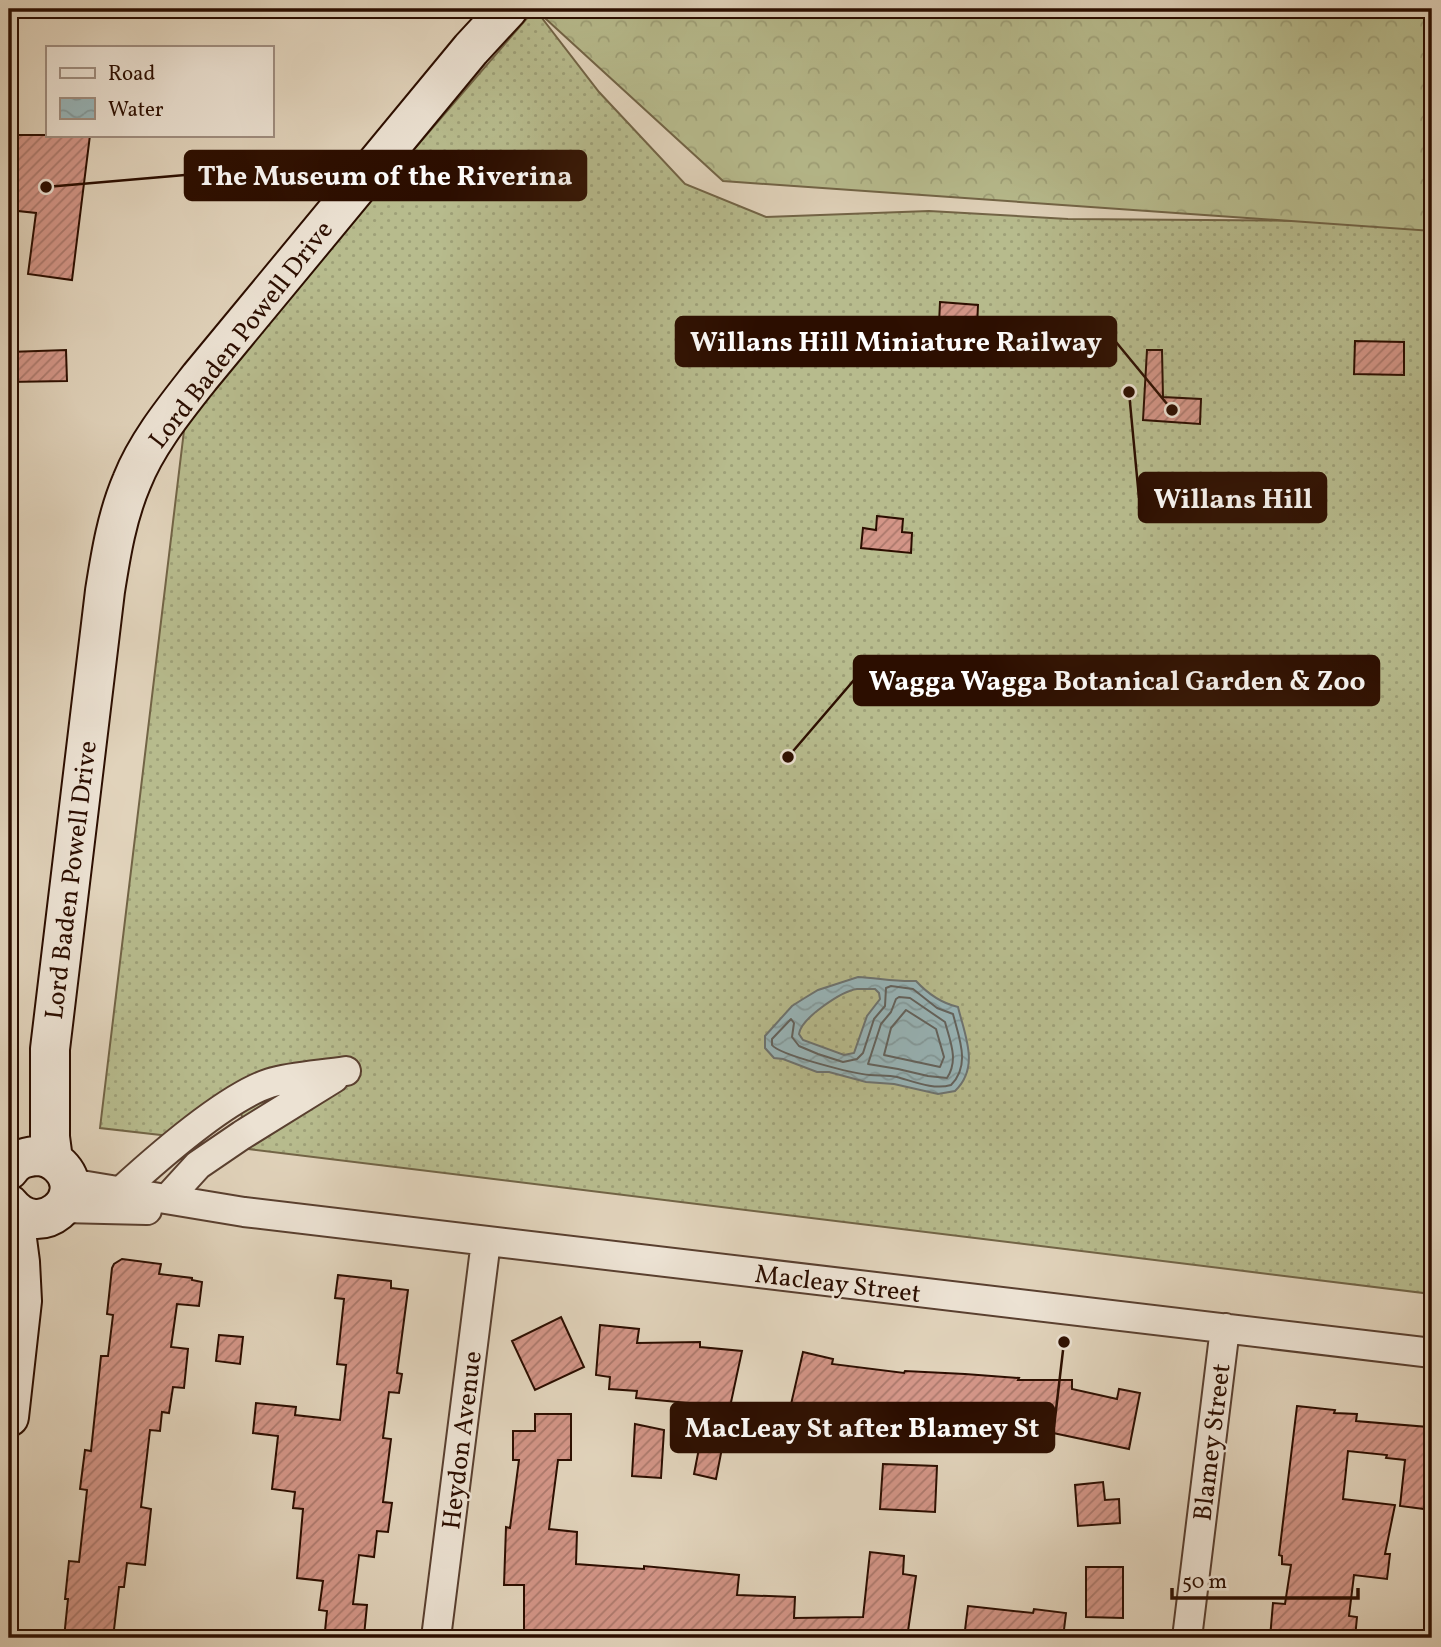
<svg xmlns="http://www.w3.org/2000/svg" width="1441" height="1647" font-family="Vollkorn,serif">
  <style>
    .grass { fill: url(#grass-dots); stroke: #726446; stroke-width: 2 }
    .forest { fill: url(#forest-crowns); stroke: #726446; stroke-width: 2 }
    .water { fill: url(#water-waves); stroke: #6d7370; stroke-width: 2; fill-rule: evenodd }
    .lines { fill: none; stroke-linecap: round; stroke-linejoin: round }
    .shore { stroke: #62625d; stroke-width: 2 }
    .building { fill: url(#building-hatch); stroke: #2c0e00; stroke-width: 2 }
    .street-casing { stroke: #593f2f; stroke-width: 32 }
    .secondary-casing { stroke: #2c0e00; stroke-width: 42 }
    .street { stroke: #ece2d3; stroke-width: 28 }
    .secondary { stroke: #ece2d3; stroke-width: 38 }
    .labels { text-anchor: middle; stroke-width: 5; stroke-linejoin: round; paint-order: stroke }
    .street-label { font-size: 26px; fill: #2c0e00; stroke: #ece2d3 }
    .leader { fill: none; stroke: #2c0e00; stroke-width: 2.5 }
    .callout-dot { fill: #2c0e00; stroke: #ece2d3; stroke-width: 2.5 }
    .callout { fill: #2c0e00; stroke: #2c0e00; stroke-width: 2.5 }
    .callout-label { font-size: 28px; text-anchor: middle; font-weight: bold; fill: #fff }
  </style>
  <defs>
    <pattern id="grass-dots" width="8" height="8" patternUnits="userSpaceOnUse" patternTransform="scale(1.75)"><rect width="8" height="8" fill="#b7bb8d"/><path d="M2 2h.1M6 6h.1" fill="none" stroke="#9ea078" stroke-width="1.8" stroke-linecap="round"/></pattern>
    <pattern id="forest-crowns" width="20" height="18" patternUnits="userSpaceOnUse" patternTransform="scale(1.75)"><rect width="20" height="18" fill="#b7bb8d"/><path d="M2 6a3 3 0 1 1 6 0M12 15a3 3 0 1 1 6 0" fill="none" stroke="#9ea078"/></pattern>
    <pattern id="water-waves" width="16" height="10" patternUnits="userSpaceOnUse" patternTransform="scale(1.75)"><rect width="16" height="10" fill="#98b6ba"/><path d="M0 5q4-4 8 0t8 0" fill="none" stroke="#839b9e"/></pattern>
    <pattern id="building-hatch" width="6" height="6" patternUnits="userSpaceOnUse" patternTransform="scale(1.75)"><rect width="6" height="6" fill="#d39587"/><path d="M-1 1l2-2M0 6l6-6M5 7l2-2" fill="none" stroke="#ab786c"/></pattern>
  </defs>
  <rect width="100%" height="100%" fill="#e1d3bb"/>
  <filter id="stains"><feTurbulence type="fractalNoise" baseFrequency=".00286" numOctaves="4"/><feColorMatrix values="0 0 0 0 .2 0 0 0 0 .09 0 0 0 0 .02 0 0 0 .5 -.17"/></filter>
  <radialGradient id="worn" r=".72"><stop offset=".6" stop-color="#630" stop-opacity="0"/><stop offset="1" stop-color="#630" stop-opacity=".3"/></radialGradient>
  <path class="grass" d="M535 9 599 92 685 184 766 217 929 211 1068 219 1345 221 1432 214V1294L208 1144 242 1117 239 1101 187 1138 100 1128 186 414Z"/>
  <path class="forest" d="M535 9H1432V231L723 181Z"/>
  <path class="water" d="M858 977C878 978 896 982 916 981 928 994 941 1003 958 1007 965 1036 980 1067 955 1091L938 1094 894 1084 866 1082 829 1072H817L783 1059 774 1058 765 1048V1036L792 1006 803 999 818 990ZM857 989H875L879 993 880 999 867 1016 854 1053 844 1055 803 1040 799 1034C801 1018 842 991 857 989Z"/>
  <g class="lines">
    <path class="shore" d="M891 986 913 989 937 1008 953 1014C959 1038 971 1065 951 1085 934 1090 915 1082 897 1077 888 1075 879 1076 870 1075 855 1074 779 1055 772 1045V1039L791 1019 794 1023 792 1037 799 1046 818 1054 843 1062 857 1059 863 1053 874 1019 885 1006 886 988Z
      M899 997 910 998 945 1022C950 1041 959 1060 947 1078L928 1076 898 1069 868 1064 881 1024 891 1012 896 999Z
      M906 1010 936 1029 944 1057 940 1067 884 1055 891 1028Z"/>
  </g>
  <path class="building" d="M9 135H90L72 280 28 274 36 213 9 210Z
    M940 302 978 305 977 327 939 324Z
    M1355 341 1404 342V375L1354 374Z
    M66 350 67 381 9 382V352Z
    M1147 350H1162L1163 397 1201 399 1200 424 1143 420Z
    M877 516 903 519 902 532 912 533 911 553 861 548 863 528 876 530Z
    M122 1259 161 1264 159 1274 192 1278V1280L202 1282 199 1306 177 1304 171 1347 188 1349 184 1388 173 1387 169 1413 162 1412 160 1431 150 1430 141 1507 151 1509 145 1565 127 1563 124 1587H119L113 1638H64L68 1599H65L69 1561 79 1562 87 1490 80 1489 85 1450 91 1451 101 1356H108L113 1315 107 1314 112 1268 114 1264Z
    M338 1275 391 1281V1288L408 1290 397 1373 402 1374 399 1393 389 1392 383 1438 391 1439 383 1502 392 1503 388 1532 377 1531 374 1557 359 1555 353 1604 367 1605 364 1636 325 1631 327 1611 319 1610 323 1581 297 1578 303 1509 293 1508 295 1492 272 1489 278 1436 253 1433 256 1403 296 1407 295 1415 340 1420 346 1365 337 1364 344 1299 335 1298Z
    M561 1317 584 1367 535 1390 512 1341Z
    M600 1325 639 1329 637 1343 700 1342V1347L742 1351 730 1407 636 1398 637 1391 609 1389 610 1377 596 1375Z
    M219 1335 243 1337 240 1364 216 1361Z
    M803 1352 833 1359 832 1364 904 1373 905 1371 965 1374 1019 1378 1018 1380H1072V1389L1117 1399 1119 1389 1140 1393 1129 1449 1053 1433V1443H1017V1434L961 1429V1426L901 1421V1417L821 1407 819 1416 789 1413Z
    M1297 1406 1335 1410 1334 1413 1357 1414 1356 1421 1428 1427 1427 1433 1432 1434V1510L1400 1506 1405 1460 1386 1458 1387 1455 1348 1451 1343 1499 1395 1505 1385 1554H1390L1387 1579 1354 1575 1349 1616 1357 1617 1355 1638H1270L1273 1603 1285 1604 1291 1565 1282 1564V1556L1279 1555Z
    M535 1414H571V1460H558L549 1529 577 1532 576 1564 644 1569V1566L739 1575 737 1595 795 1597 794 1618 863 1617 870 1552 904 1556 903 1574 916 1576 907 1638H524V1585H504L506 1527 510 1528 519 1460H513V1431H535Z
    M635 1424 664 1430 661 1478 632 1476Z
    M701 1438 723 1443 716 1479 694 1474Z
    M883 1464 937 1466 935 1512 880 1509Z
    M1103 1482 1105 1500 1119 1499 1120 1523 1078 1526 1075 1485Z
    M1086 1567H1123V1618L1086 1617Z
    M968 1606 1033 1613 1034 1609 1066 1613 1063 1638H964Z"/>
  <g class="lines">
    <g class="street-casing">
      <path id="street" d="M69 1183 244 1212 1432 1353
        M121 1191C156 1159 226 1097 270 1083 293 1076 321 1075 346 1071
        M167 1199 198 1165 242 1135 334 1078
        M62 1208 147 1210
        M436 1638 486 1241
        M1187 1638 1225 1328"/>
    </g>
    <g class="secondary-casing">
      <path id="secondary" d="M53 1160 50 1137V1049L105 591C111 553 117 516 132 481 147 443 175 409 200 377L471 49 508 9
        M9 1170C16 1160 24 1157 36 1156 46 1156 53 1159 60 1166 91 1197 40 1243 9 1204
        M9 1417 22 1301 20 1262 13 1209"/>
    </g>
    <use href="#street" class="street"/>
    <use href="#secondary" class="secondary"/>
  </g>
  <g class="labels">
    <g class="street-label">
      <text transform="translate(240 334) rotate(-52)" y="9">Lord Baden Powell Drive</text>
      <text transform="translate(70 880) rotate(-83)" y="9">Lord Baden Powell Drive</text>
      <text transform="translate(838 1283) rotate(7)" y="9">Macleay Street</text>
      <text transform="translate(461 1440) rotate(-83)" y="9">Heydon Avenue</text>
      <text transform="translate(1211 1442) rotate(-83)" y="9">Blamey Street</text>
    </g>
  </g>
  <path class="leader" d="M46 187L185 175M1172 410L1116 342M1129 392L1139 498M788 757L854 680M1064 1342L1054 1427"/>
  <g class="callout-dot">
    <circle cx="46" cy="187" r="7"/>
    <circle cx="1172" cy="410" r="7"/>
    <circle cx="1129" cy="392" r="7"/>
    <circle cx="788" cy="757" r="7"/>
    <circle cx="1064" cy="1342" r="7"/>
  </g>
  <g class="callout">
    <rect x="185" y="151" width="401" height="49" rx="7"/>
    <rect x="676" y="317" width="440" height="49" rx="7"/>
    <rect x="1139" y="473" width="187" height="49" rx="7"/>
    <rect x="854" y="656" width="525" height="49" rx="7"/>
    <rect x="671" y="1403" width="383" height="49" rx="7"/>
  </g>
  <g class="callout-label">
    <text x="385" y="185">The Museum of the Riverina</text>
    <text x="896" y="351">Willans Hill Miniature Railway</text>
    <text x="1233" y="508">Willans Hill</text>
    <text x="1117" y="690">Wagga Wagga Botanical Garden &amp; Zoo</text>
    <text x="862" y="1437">MacLeay St after Blamey St</text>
  </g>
  <rect width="1441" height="1647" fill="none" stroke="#e1d3bb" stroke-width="35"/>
  <rect x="10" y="10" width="1420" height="1626" fill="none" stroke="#2c0e00" stroke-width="3.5"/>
  <rect x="18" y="18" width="1406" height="1612" fill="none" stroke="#2c0e00" stroke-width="2"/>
  <rect x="46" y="46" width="228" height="91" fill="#ece2d3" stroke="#9f8d7f" stroke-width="2"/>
  <rect x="60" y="68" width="35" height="10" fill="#ece2d3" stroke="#9f8d7f" stroke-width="2"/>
  <text x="108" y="80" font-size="21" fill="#2c0e00">Road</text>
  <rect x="60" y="98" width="35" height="21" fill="url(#water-waves)" stroke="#9f8d7f" stroke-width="2"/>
  <text x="108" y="116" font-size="21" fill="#2c0e00">Water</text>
  <path d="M1172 1588v10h186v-10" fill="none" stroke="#2c0e00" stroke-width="3.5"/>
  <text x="1182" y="1588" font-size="21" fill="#2c0e00" stroke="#ece2d3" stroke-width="5" paint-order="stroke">50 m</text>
  <rect width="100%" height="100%" filter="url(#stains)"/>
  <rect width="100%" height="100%" fill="url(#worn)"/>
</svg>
